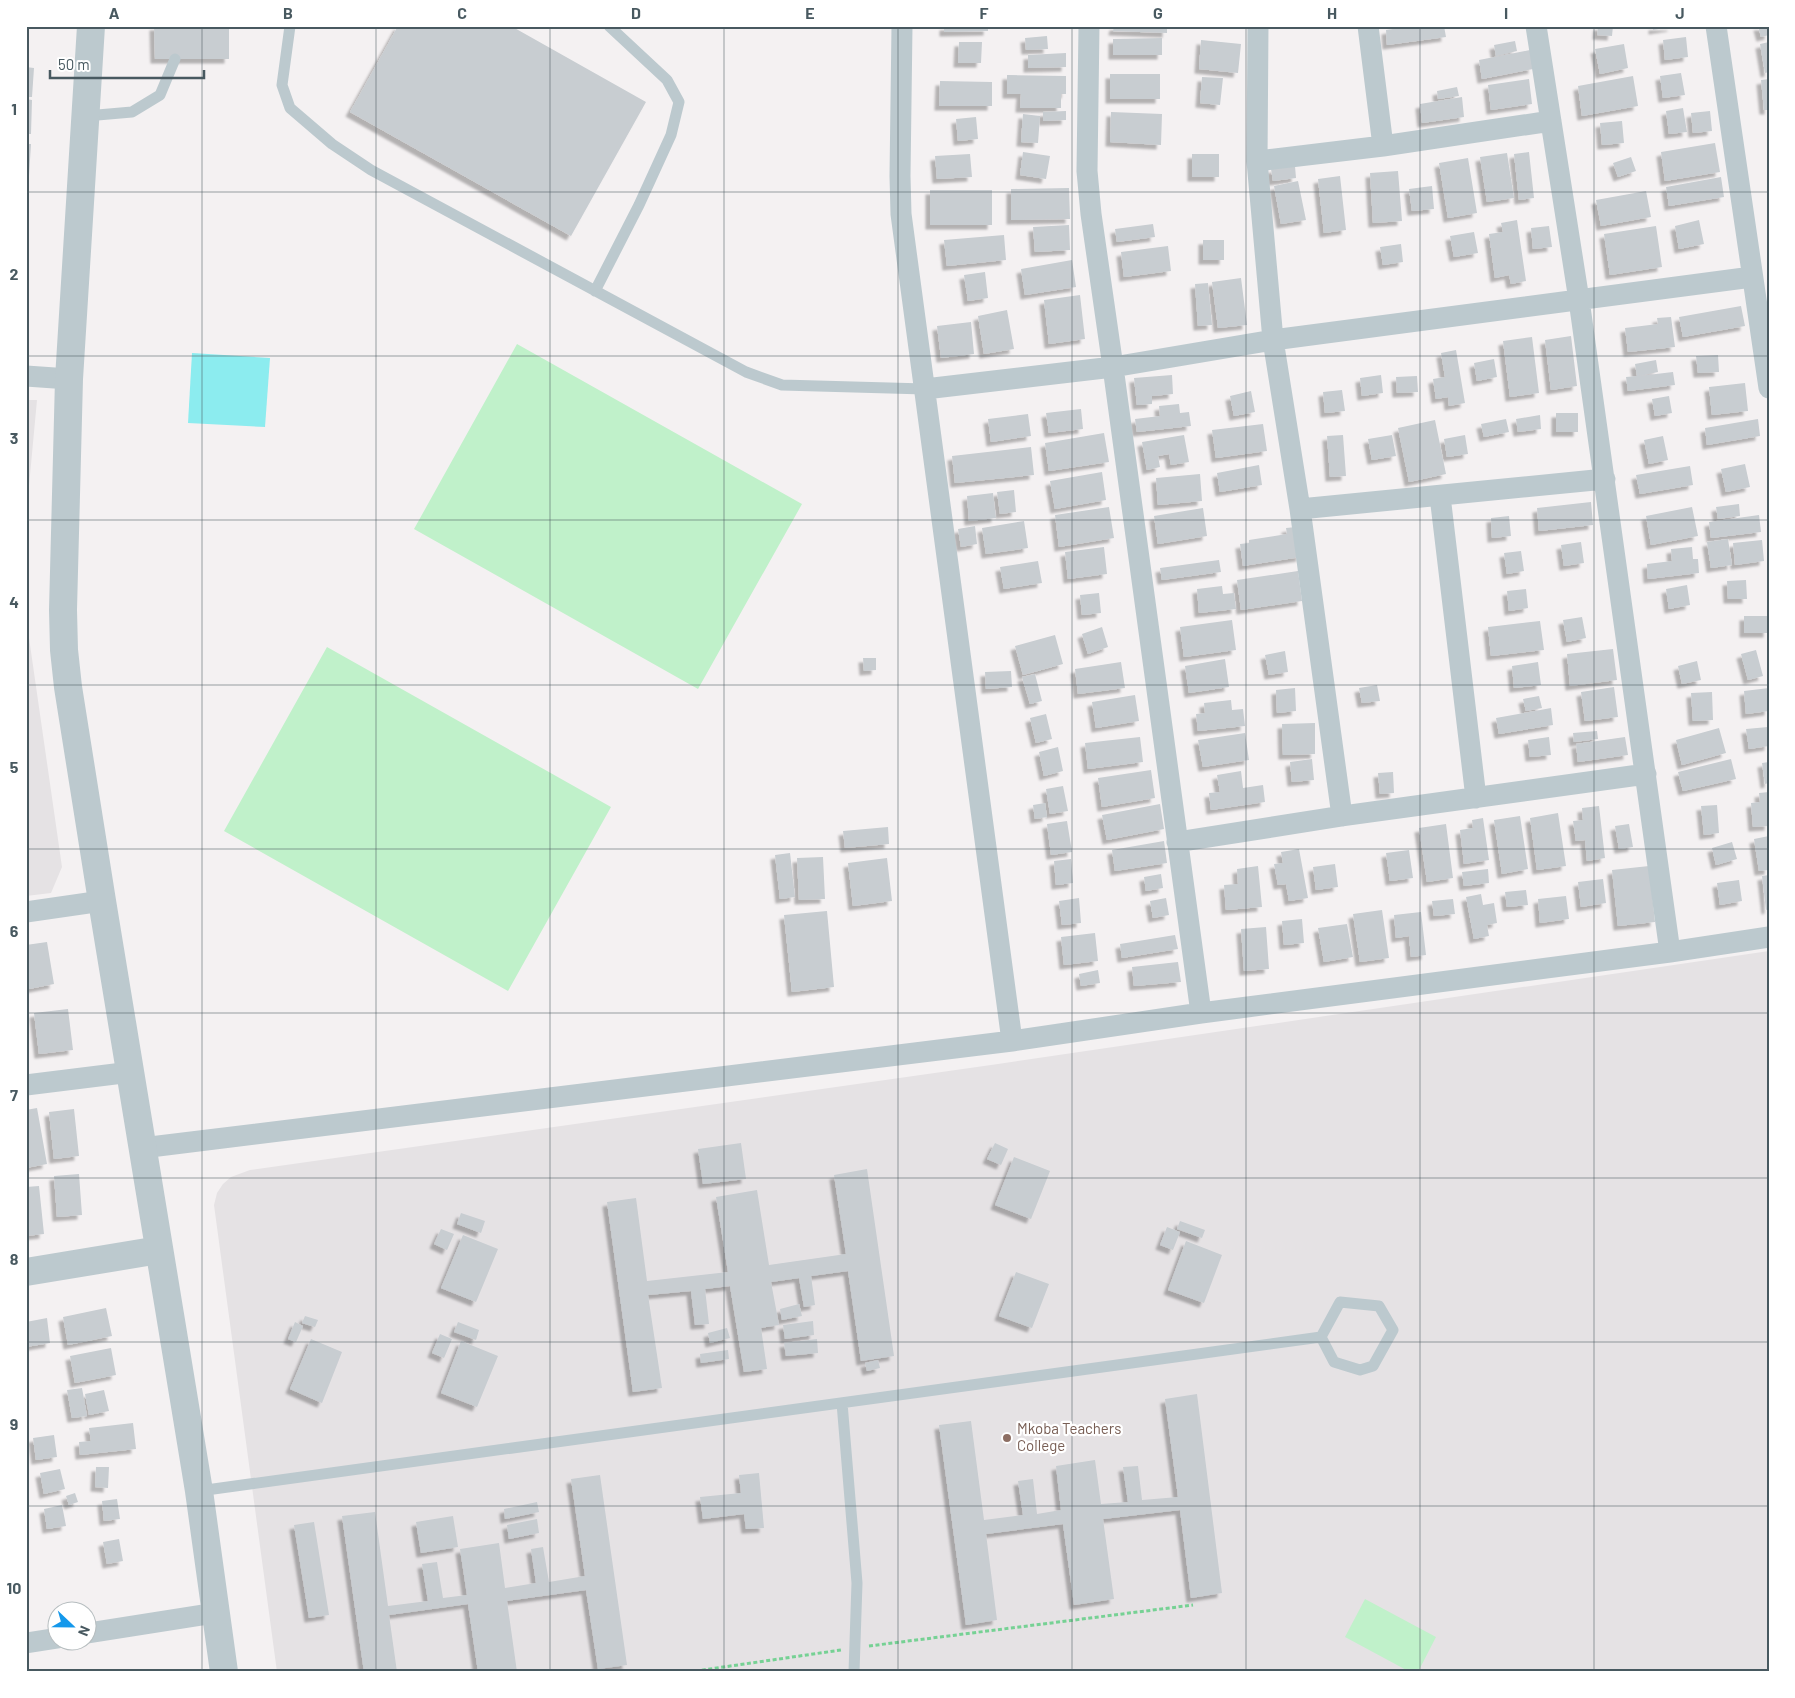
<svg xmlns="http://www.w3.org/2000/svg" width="1795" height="1698" font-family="Barlow,sans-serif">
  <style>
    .education { fill: #e5e2e4 }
    .green { fill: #c0f1ca }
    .water { fill: #8cecef }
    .building { fill: #c8cdd1; filter: url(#shadow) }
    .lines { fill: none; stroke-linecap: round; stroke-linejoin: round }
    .path { stroke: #76d194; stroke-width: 3; stroke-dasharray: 4 2.5; stroke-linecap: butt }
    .service { stroke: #bcc9ce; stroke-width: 11 }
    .minor { stroke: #bcc9ce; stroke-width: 21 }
    .tertiary { stroke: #bcc9ce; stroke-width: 28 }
    .grid { fill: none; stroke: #485960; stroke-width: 1; stroke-opacity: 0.55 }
    .education-dot { fill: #8d6e63; stroke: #fff; stroke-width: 2 }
    .labels { text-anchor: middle; stroke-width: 4.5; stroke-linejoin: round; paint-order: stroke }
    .education-label { font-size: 15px; fill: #785e54; stroke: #fff; text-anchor: start }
    .neatline { fill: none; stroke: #485960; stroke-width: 2 }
    .grid-label { font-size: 16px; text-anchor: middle; font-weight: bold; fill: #485960 }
  </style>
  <defs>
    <filter id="shadow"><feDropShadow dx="-4.5" dy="4.5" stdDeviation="1" flood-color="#0004"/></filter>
  </defs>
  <rect width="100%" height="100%" fill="#f4f1f2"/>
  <path class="education" d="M26 400H37L26 518Z
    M26 617 62 867 51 893 26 896Z
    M1769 951V1672H277L214 1205 217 1193 223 1184 231 1177 250 1170 998 1064Z"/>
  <path class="green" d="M517 344 802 504 698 689 414 529Z
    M327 647 611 807 508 991 224 831Z
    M1365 1599 1436 1637 1418 1672H1410L1345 1637Z"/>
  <path class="water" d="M192 353 270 358 265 427 188 423Z"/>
  <path class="building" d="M154 26H229V59H155Z
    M398 26H511L646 102 571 236 350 112Z
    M944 26H988V31L944 32Z
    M1114 26H1167V33L1113 31Z
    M1414 26H1444L1446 37 1387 45 1386 30Z
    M1598 26H1613L1612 36 1597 35Z
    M1653 26H1672V27L1653 30Z
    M1758 26H1769V35L1761 37Z
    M1047 36 1048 49 1026 50 1025 38Z
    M1686 37 1688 57 1665 60 1663 40Z
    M1162 38V55H1113V39Z
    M1201 40 1241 44 1238 73 1199 69Z
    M1515 41 1517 51 1496 56 1494 45Z
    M959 42H982L981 63H958Z
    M1769 42V72L1765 73 1760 44Z
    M1624 44 1628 68 1600 74 1595 49Z
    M1530 50 1533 69 1482 79 1479 60Z
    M1066 53V67L1028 68V55Z
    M26 67 34 68 32 97H26Z
    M1681 73 1685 95 1663 98 1660 76Z
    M1110 74H1160V99H1110Z
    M1007 75 1066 76V94H1061V108H1020L1021 94H1007Z
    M1633 76 1638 106 1582 116 1578 86Z
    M1202 77 1223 78 1220 105 1200 103Z
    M1529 79 1532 104 1491 110 1488 85Z
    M1769 79V110H1764L1761 80Z
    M940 81 992 82V106H939Z
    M1457 87 1459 96 1438 99 1437 91Z
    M1462 97 1464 117 1422 123 1420 104Z
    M26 99 32 100 31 134H26Z
    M1683 108 1687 132 1669 134 1666 111Z
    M1066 111V120L1043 121V112Z
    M1710 111 1712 131 1693 133 1691 113Z
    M1111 112 1162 114 1161 145 1110 142Z
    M1023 114 1040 116 1038 143 1021 142Z
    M976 117 978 139 958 141 956 119Z
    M1622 121 1624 143 1602 145 1600 123Z
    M1715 143 1720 172 1665 181 1661 152Z
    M26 144H31L29 176H26Z
    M1023 152 1050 156 1046 179 1020 175Z
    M1529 152 1534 198 1519 200 1514 154Z
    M1507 153 1514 198 1487 202 1480 157Z
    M970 154 972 177 937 179 935 156Z
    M1192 154H1219V177H1192Z
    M1631 157 1636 171 1618 177 1613 163Z
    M1468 158 1477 213 1448 218 1439 163Z
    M1295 166 1296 178 1273 181 1271 169Z
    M1398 171 1402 221 1373 223 1370 173Z
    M1340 176 1346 230 1324 233 1318 179Z
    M1721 177 1724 197 1669 206 1666 187Z
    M1298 181 1306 220 1281 224 1274 186Z
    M1432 186 1434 209 1412 211 1409 189Z
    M1069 188 1070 219 1011 220V189Z
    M930 190H992V225H930Z
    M1646 191 1651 217 1601 226 1596 200Z
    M1517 220 1526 281 1511 284 1509 275 1495 278 1489 234 1503 232 1501 223Z
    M1699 220 1704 244 1679 249 1675 226Z
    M1153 224 1155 237 1117 242 1115 229Z
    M1069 225 1070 250 1035 252 1033 227Z
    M1549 226 1552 247 1533 249 1531 228Z
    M1656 226 1662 267 1610 275 1604 234Z
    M1474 232 1478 253 1454 257 1450 236Z
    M1004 235 1006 260 947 266 944 240Z
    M1203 240H1224V260H1203Z
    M1401 244 1403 262 1383 265 1380 247Z
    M1168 246 1171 271 1124 277 1121 252Z
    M1072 260 1076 287 1025 295 1021 269Z
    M985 272 988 298 968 301 964 275Z
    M1241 278 1247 325 1218 328 1212 282Z
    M1208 283 1212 325 1198 326 1195 284Z
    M1080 295 1085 339 1049 344 1044 300Z
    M1741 306 1745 326 1683 337 1679 317Z
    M1007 310 1014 349 984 354 978 316Z
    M1671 317 1675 347 1628 352 1625 328 1658 324 1657 318Z
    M971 322 974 354 941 358 937 326Z
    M1571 336 1577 386 1551 390 1545 340Z
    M1532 337 1539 393 1510 397 1503 341Z
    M1456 350 1465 403 1449 406 1448 397 1436 399 1433 379 1445 377 1441 353Z
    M1718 355 1719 372 1698 373 1696 356Z
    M1494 359 1497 377 1477 381 1474 363Z
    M1656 360 1658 372 1639 376 1673 372 1675 385 1628 391 1626 377 1637 376 1635 364Z
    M1172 375 1173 394 1152 396V404L1137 405 1134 378Z
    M1381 375 1383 393 1362 396 1360 378Z
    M1417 376 1418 392 1397 393 1396 377Z
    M1745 383 1748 411 1712 415 1709 387Z
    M1342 390 1345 411 1325 413 1323 392Z
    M1251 391 1255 412 1234 416 1230 396Z
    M1669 396 1672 413 1655 416 1652 399Z
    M1179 404 1180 413 1189 412 1191 426 1137 432 1135 419 1160 416 1159 406Z
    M1081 409 1083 429 1049 433 1046 413Z
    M1556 413H1578V432H1556Z
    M1028 414 1031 436 991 442 988 419Z
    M1540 415 1541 429 1518 432 1516 419Z
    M1506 419 1509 432 1484 437 1481 424Z
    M1758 419 1760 436 1707 445 1705 428Z
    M1435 420 1446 474 1409 482 1398 428Z
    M1263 424 1267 451 1216 458 1212 430Z
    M1104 433 1109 462 1049 471 1045 443Z
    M1184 435 1189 462 1171 465 1169 454 1158 456 1160 467 1147 470 1142 442Z
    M1343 435 1346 476 1330 477 1327 436Z
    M1392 435 1396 456 1372 460 1368 439Z
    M1465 435 1468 454 1447 457 1444 439Z
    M1663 436 1668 460 1649 464 1644 440Z
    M1031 447 1034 475 955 483 952 456Z
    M1745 464 1750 487 1726 492 1721 469Z
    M1259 465 1262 485 1220 492 1217 473Z
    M1690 466 1693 485 1640 494 1636 475Z
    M1102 472 1106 500 1055 509 1050 481Z
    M1200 474 1202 501 1158 505 1156 478Z
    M1014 490 1016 512 1000 514 997 492Z
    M993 493 996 518 969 521 967 496Z
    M1591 502 1593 525 1539 531 1537 508Z
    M1739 504 1740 516 1718 519 1716 507Z
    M1109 507 1114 538 1059 547 1055 515Z
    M1692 507 1698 536 1651 545 1646 516Z
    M1203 508 1207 536 1158 544 1154 516Z
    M1759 515 1761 532 1711 538 1709 522Z
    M1509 516 1511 536 1492 538 1491 518Z
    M1024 521 1028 548 986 554 982 528Z
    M975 526 977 544 961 547 958 529Z
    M1296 527 1301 557 1243 566 1240 544 1249 543V540L1287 534 1286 528Z
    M1728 539 1732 565 1711 568 1707 542Z
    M1762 540 1764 561 1735 565 1733 543Z
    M1581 542 1584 563 1564 566 1561 545Z
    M1104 547 1107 574 1068 579 1065 552Z
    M1692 547 1693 559H1698L1699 573 1648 579 1647 564 1672 561 1671 549Z
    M1521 551 1524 571 1507 574 1504 553Z
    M1219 560 1221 572 1162 580 1160 568Z
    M1038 561 1042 583 1004 589 1000 567Z
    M1298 571 1302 601 1241 610 1237 580Z
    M1746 580 1747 599H1728L1727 581Z
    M1687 585 1690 605 1669 609 1666 589Z
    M1222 586 1223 594 1234 593 1236 609 1199 613 1197 589Z
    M1526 589 1528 608 1509 611 1507 591Z
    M1099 593 1101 613 1082 615 1080 595Z
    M1744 616H1768V633H1744Z
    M1582 617 1586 638 1567 642 1563 620Z
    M1232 620 1236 650 1184 657 1180 627Z
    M1540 621 1544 650 1491 656 1488 627Z
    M1102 627 1108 647 1088 654 1082 634Z
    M1055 635 1063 664 1023 675 1015 646Z
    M1613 649 1617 680 1570 686 1567 654Z
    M1756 650 1763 676 1748 680 1741 654Z
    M1285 651 1288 672 1269 675 1265 655Z
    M863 658H876V670L864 671Z
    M1225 659 1229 687 1189 693 1185 666Z
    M1697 661 1701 680 1682 684 1678 666Z
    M1121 662 1125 688 1078 694 1075 669Z
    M1538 662 1541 685 1514 688 1512 666Z
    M1011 671 1012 687 986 689 985 672Z
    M1035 674 1042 701 1030 704 1022 677Z
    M1377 685 1380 701 1362 703 1359 688Z
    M1614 687 1618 717 1585 721 1581 692Z
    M1295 688 1296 711 1277 713 1276 690Z
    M1769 688V711L1746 714 1744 691Z
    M1712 692 1713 720 1693 721 1691 693Z
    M1135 695 1139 721 1096 728 1092 702Z
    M1539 696 1542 708 1526 711 1523 699Z
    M1231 700 1232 710 1243 709 1245 726 1198 731 1196 714 1205 713 1204 703Z
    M1551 708 1553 725 1499 734 1496 718Z
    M1046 714 1052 739 1036 743 1030 718Z
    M1315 723V754L1283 755 1282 724Z
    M1768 727 1769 746 1749 749 1746 729Z
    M1719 728 1726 753 1682 765 1676 740Z
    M1597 731 1598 739 1574 742 1573 733Z
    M1245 733 1249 760 1203 767 1198 740Z
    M1140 737 1143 762 1088 769 1085 743Z
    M1549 737 1551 755 1530 757 1528 740Z
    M1625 737 1628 755 1578 762 1576 744Z
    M1058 747 1063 771 1044 776 1039 752Z
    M1312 759 1314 780 1292 782 1290 762Z
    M1731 759 1736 779 1683 791 1678 772Z
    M1769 762V783L1765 784 1762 763Z
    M1151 770 1155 798 1102 807 1098 778Z
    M1241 771 1243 788 1263 785 1265 802 1211 810 1209 793 1220 792 1217 775Z
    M1393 772 1394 793 1380 794 1378 773Z
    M1063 786 1068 811 1050 814 1046 789Z
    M1769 792V826L1753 827 1751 803 1760 802 1759 793Z
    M1045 803 1047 817 1035 819 1033 805Z
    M1160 804 1164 829 1107 840 1102 815Z
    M1717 805 1719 833 1704 835 1701 806Z
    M1599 806 1605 858 1587 861 1585 840 1576 841 1573 821 1583 820 1582 808Z
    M1558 813 1566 866 1537 870 1530 818Z
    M1520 816 1528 869 1502 874 1494 820Z
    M1483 818 1489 860 1464 864 1460 830 1473 828 1472 820Z
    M1067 821 1072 852 1051 855 1047 824Z
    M1446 824 1453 878 1427 882 1419 828Z
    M1629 824 1633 847 1619 849 1615 826Z
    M888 827 889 844 845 848 843 831Z
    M1769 836V870L1759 871 1754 839Z
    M1164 841 1167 863 1115 871 1112 850Z
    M1732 842 1737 859 1716 865 1712 848Z
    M1299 849 1308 898 1289 901 1286 884 1278 885 1274 864 1283 863 1281 852Z
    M1409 850 1413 878 1390 881 1386 853Z
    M790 853 795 897 780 899 775 855Z
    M823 857 825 899 799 900 797 858Z
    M887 858 892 901 853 906 848 863Z
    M1071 859 1073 883 1056 885 1054 861Z
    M1335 864 1338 887 1316 890 1313 867Z
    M1258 866 1262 907 1226 910 1224 885 1238 884 1237 869Z
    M1649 866 1655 922 1618 926 1612 870Z
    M1488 869 1489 883 1464 886 1462 872Z
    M1161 874 1163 888 1146 891 1144 877Z
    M1769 875V909L1766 910 1762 876Z
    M1603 879 1606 903 1581 907 1578 882Z
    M1739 880 1742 901 1720 905 1717 883Z
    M1526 890 1528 905 1507 907 1505 892Z
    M1481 894 1483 905 1494 903 1497 923 1487 925 1489 936 1474 939 1466 897Z
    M1566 896 1569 919 1540 923 1538 899Z
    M1079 898 1081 923 1062 925 1059 901Z
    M1166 898 1169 915 1153 918 1150 901Z
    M1453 899 1455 914 1434 916 1432 901Z
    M1382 910 1389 958 1360 962 1353 914Z
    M827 911 834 987 792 992 784 915Z
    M1421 912 1426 955 1411 957 1409 936 1396 938 1394 915Z
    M1302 919 1304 943 1284 945 1282 921Z
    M1347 924 1353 957 1324 962 1318 928Z
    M1266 927 1269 969 1244 971 1241 929Z
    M1095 933 1098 961 1064 965 1061 937Z
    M1175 935 1178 949 1122 958 1120 944Z
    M47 942 54 984 29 989 26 972V945Z
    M1178 962 1181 982 1134 986 1132 967Z
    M1098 970 1100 983 1081 986 1079 974Z
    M68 1009 73 1050 39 1054 34 1013Z
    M37 1108 47 1164 26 1168V1110Z
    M74 1109 79 1156 54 1159 49 1112Z
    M741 1143 746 1179 703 1184 698 1149Z
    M995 1143 1008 1149 1001 1165 987 1159Z
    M1014 1157 1050 1171 1031 1219 995 1205Z
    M867 1169 894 1356 861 1361 848 1271 811 1276 815 1305 804 1307 799 1278 771 1282 779 1325 761 1328 767 1369 744 1372 730 1286 705 1289 709 1324 695 1325 691 1291 648 1295 662 1388 633 1392 607 1202 636 1198 647 1281 728 1272 716 1197 757 1190 769 1265 846 1254 834 1175Z
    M79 1174 82 1215 57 1217 54 1176Z
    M39 1186 44 1234 26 1236V1187Z
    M461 1213 485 1221 481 1233 457 1224Z
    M1180 1221 1205 1230 1202 1238 1177 1229Z
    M1167 1227 1180 1232 1173 1250 1160 1245Z
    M441 1229 454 1234 447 1250 434 1244Z
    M463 1235 498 1249 476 1302 441 1288Z
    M1186 1241 1222 1255 1204 1303 1168 1290Z
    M1016 1272 1049 1284 1032 1328 999 1316Z
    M799 1304 802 1316 782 1320 780 1309Z
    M106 1308 112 1336 68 1345 63 1317Z
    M305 1316 318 1320 315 1327 302 1323Z
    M47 1318 50 1343 26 1347V1322Z
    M813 1321 814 1335 785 1339 783 1325Z
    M295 1322 303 1326 296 1342 288 1339Z
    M458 1322 479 1330 476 1340 454 1332Z
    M727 1328 730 1338 710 1343 708 1333Z
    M440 1334 452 1339 444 1358 432 1353Z
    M311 1339 342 1352 322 1403 290 1389Z
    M817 1339 818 1353 786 1356 784 1343Z
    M461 1341 498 1356 477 1407 441 1393Z
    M111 1348 116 1375 75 1383 70 1356Z
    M728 1350 729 1359 701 1363 700 1354Z
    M878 1360 880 1368 867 1371 865 1363Z
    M82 1388 87 1416 72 1418 67 1390Z
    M104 1390 109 1411 89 1415 85 1394Z
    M1197 1394 1222 1593 1191 1598 1180 1510 1103 1519 1114 1599 1074 1605 1063 1524 986 1534 997 1620 966 1625 939 1425 971 1421 984 1520 1023 1515 1018 1481 1033 1479 1037 1514 1061 1510 1056 1466 1095 1460 1101 1504 1128 1502 1123 1467 1138 1466 1142 1500 1178 1497 1165 1399Z
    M133 1423 136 1449 80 1455 79 1442 91 1441 89 1428Z
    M54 1435 57 1457 36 1460 33 1438Z
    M96 1467H109L108 1488 95 1487Z
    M60 1469 65 1489 44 1494 40 1473Z
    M759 1473 764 1528 746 1529 744 1514 703 1519 700 1497 741 1493 739 1475Z
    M600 1475 627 1665 598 1669 586 1590 507 1601 517 1672H478L468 1604 389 1615 397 1672H364L342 1516 375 1512 388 1606 428 1601 422 1564 437 1562 443 1598 467 1595 460 1549 499 1543 505 1588 536 1583 531 1549 543 1547 549 1582 585 1576 571 1479Z
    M75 1493 78 1502 69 1505 66 1496Z
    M117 1499 120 1519 104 1521 102 1501Z
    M537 1502 539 1512 505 1519 504 1509Z
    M62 1505 66 1526 47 1529 44 1509Z
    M453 1516 458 1547 421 1553 416 1522Z
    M537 1519 539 1533 509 1539 507 1525Z
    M314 1522 329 1615 309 1618 294 1525Z
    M119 1539 123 1561 107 1564 103 1542Z"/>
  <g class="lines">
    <path class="path" d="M869 1646 1193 1605
      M689 1672 841 1650"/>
    <path class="service" d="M290 26 282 85 290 108 332 144 371 170 746 372 782 385 925 389
      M86 116 132 112 160 95 175 59
      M595 291 639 205 671 135 679 102 667 80 609 26
      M1340 1302 1379 1306 1393 1330 1373 1366 1360 1370 1334 1362 1321 1337Z
      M842 1403 857 1583 854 1672
      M199 1491 1321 1337"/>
    <path class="minor" d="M902 26 900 176 901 214 1012 1041
      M1089 26 1087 171 1091 214 1113 367 1201 1013
      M1258 26 1257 161 1273 340 1300 509 1342 816
      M1368 26 1383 146
      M1536 26 1579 300 1670 952
      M1716 26 1769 388
      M1257 161 1383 146 1551 121
      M26 376 69 379
      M925 389 1113 367 1273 340 1752 277
      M1440 496 1476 798
      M1300 509 1605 479
      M1177 842 1342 816 1646 774
      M26 912 102 901
      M26 1085 131 1072
      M142 1148 1012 1041 1201 1013 1670 952 1769 937
      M88 1633 215 1613
      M26 1643 58 1638"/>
    <path class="tertiary" d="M91 26 69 379 63 610 64 650 68 687 102 901 199 1491 224 1672
      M26 1272 159 1250"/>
  </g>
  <path class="grid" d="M202 26V1672M376 26V1672M550 26V1672M724 26V1672M898 26V1672M1072 26V1672M1246 26V1672M1420 26V1672M1594 26V1672M26 192H1769M26 356H1769M26 520H1769M26 685H1769M26 849H1769M26 1013H1769M26 1178H1769M26 1342H1769M26 1506H1769"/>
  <circle class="education-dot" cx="1007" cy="1438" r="5"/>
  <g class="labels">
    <g class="education-label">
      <text x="1017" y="1434">Mkoba Teachers<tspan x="1017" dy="17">College</tspan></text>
    </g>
  </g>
  <rect width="1795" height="1698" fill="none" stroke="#ffffff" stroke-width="55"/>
  <g transform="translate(72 1626) rotate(112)"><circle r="24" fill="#ffffff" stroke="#b6bdbf"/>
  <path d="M0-4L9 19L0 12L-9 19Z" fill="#1498eb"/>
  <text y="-8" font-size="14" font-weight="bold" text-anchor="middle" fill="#485960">N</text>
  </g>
  <path d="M50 70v8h154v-8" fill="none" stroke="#485960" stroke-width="2.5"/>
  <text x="58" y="70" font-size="15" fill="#485960" stroke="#ffffff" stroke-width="4" paint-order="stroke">50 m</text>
  <rect x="28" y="28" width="1740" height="1642" class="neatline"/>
  <g class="grid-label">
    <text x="114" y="19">A</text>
    <text x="288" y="19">B</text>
    <text x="462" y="19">C</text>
    <text x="636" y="19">D</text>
    <text x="810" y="19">E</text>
    <text x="984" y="19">F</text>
    <text x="1158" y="19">G</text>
    <text x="1332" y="19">H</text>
    <text x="1506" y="19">I</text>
    <text x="1680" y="19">J</text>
    <text x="14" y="115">1</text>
    <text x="14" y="280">2</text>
    <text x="14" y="444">3</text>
    <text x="14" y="608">4</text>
    <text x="14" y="773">5</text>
    <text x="14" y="937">6</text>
    <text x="14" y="1101">7</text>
    <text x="14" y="1265">8</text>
    <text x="14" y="1430">9</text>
    <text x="14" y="1594">10</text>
  </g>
</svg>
